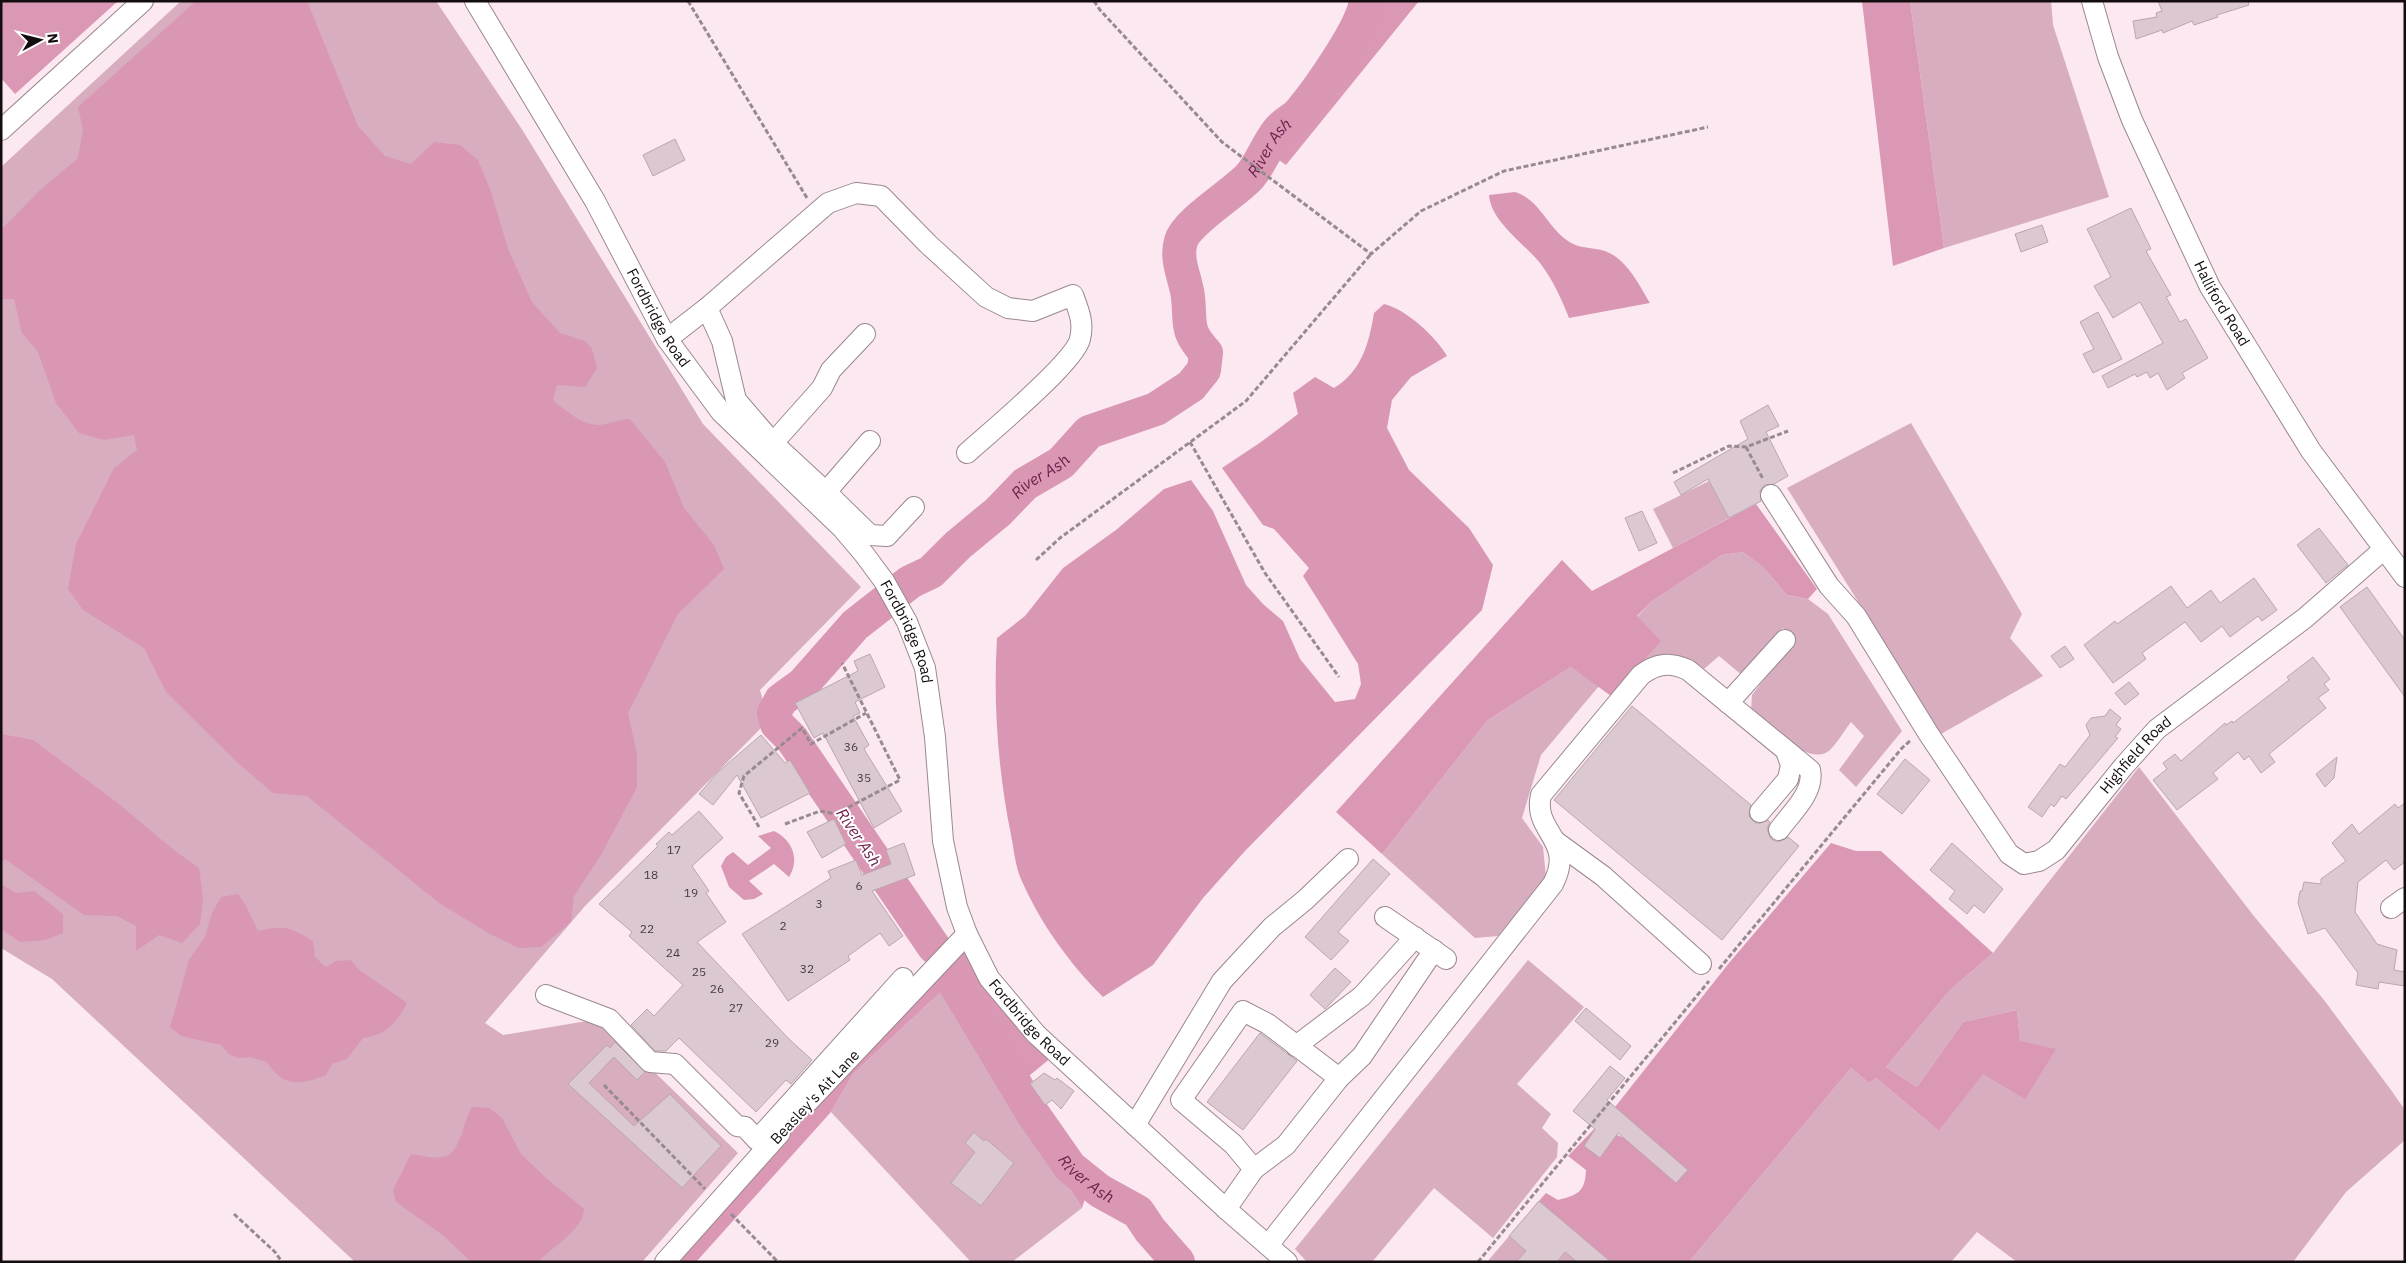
<svg xmlns="http://www.w3.org/2000/svg" width="2406" height="1263" font-family="'IBM Plex Sans',sans-serif">
  <style>
    .green { fill: #d7adbf }
    .forest { fill: #da98b5 }
    .water { fill: #d997b4 }
    .lines { fill: none; stroke-linecap: round; stroke-linejoin: round }
    .river { stroke: #d997b4; stroke-width: 34 }
    .building { fill: #dcc8d0; stroke: #baa6ae }
    .minor-casing { stroke: #9a888f; stroke-width: 22 }
    .path { stroke: #988a90; stroke-width: 3; stroke-dasharray: 5 2.5; stroke-linecap: butt }
    .minor { stroke: #fff; stroke-width: 20 }
    .labels { text-anchor: middle; stroke-width: 4; stroke-linejoin: round; paint-order: stroke }
    .number-label { font-size: 12px; fill: #453c40 }
    .street-label { font-size: 15px; fill: #130d10; stroke: #fff }
    .water-label { font-size: 16px; font-style: italic; fill: #6b1e48; stroke: #fff }
  </style>
  <rect width="100%" height="100%" fill="#fce8f0"/>
  <path class="green" d="M181 1H436L523 131 703 424 861 587 760 690 769 720 585 906 485 1023 503 1035 593 1020 610 1029 738 1153 642 1262H355L52 979 1 948V167Z
    M1910 1H2051L2053 25 2109 197 1944 248Z
    M1911 423 2022 614 2010 638 2043 676 1941 734 1787 488Z
    M1709 481 1729 518 1673 548 1653 509Z
    M1743 552 1763 567 1787 595 1808 599 1828 614 1902 731 1856 787 1839 770 1864 736 1851 722C1844 731 1838 742 1830 750 1810 769 1767 724 1751 712L1752 695 1794 641 1783 628 1743 676 1719 656 1704 669C1684 652 1663 652 1640 664L1637 617 1651 602 1722 555Z
    M1571 667 1599 686 1541 755 1522 818 1543 847 1546 877 1498 936 1475 938 1382 854 1488 720Z
    M2139 767 2253 915 2324 1000 2391 1090 2405 1110V1140L2346 1192 2293 1262H2017L1977 1232 1951 1262H1689L1851 1068 1869 1083 1876 1078 1939 1131 1983 1073 2025 1098 2017 1010 1963 1022 1917 1087 1886 1067 1950 990 1993 953Z
    M1528 960 1584 1007 1517 1084 1551 1114 1542 1128 1558 1143 1557 1157 1493 1238 1434 1188 1372 1262H1307L1295 1249Z
    M944 989 1082 1208 1012 1262H971L831 1112 853 1074Z
    M1539 1201 1611 1262H1487Z"/>
  <path class="forest" d="M1 1H118L15 94 1 78Z
    M1365 1H1419L1286 165 1266 151 1279 129 1300 113 1357 31 1366 8Z
    M1862 1H1910L1944 248 1893 266Z
    M1756 504 1817 589 1808 599 1787 595 1763 567 1743 552 1722 555 1651 602 1637 616 1661 641 1611 696 1571 667 1488 720 1382 854 1336 812 1562 560 1592 591Z
    M774 831C793 840 800 860 789 877L774 864 749 881 763 894 754 899 744 900 729 887 721 866 726 857 733 852 748 865 771 848 758 836Z
    M1831 843 1856 851H1881L1993 953 1950 990 1886 1067 1917 1087 1963 1022 2017 1010 2020 1041 2056 1049 2025 1099 1983 1074 1939 1131 1876 1078 1869 1083 1851 1068 1689 1262H1611L1539 1201 1546 1193 1558 1200C1578 1195 1585 1192 1586 1170L1568 1156 1597 1126 1624 1138 1615 1107 1729 963Z
    M958 943 995 995 1052 1057 1024 1080 1074 1158 1094 1171 1082 1208 944 989 853 1074 831 1112 696 1262H654Z"/>
  <path class="water" d="M196 1H307L358 126 385 156 411 164 434 142 460 145 478 160 491 192 508 249 532 302 560 333 585 341 592 349 597 368 585 387 557 385 553 401C566 410 582 425 598 425 609 425 618 419 630 419L665 462 684 508 714 545 724 569 678 614 628 713 637 755V787L601 855 574 896 571 922 541 947 519 948 490 934 439 903 307 796 273 793 240 765 166 692 144 648 83 610 68 589 76 544 114 468 137 450 134 435 104 440 79 433 56 403 38 352 22 333 14 299H1V230L39 191 78 158 83 130 78 107Z
    M1515 192C1540 200 1547 227 1568 241 1579 249 1593 247 1605 251 1627 259 1639 285 1650 303L1569 318C1561 298 1553 280 1540 263 1524 243 1491 222 1489 195Z
    M1384 304C1406 309 1436 337 1447 356L1411 377 1392 400 1387 428 1409 470 1469 528 1493 565 1482 610 1245 851 1203 898 1153 965 1103 997C1069 963 1040 923 1021 879 1015 866 1014 849 1011 835 998 771 993 703 997 638L1025 616 1063 568 1116 530 1164 489 1191 480 1213 511 1246 585 1263 604 1283 621 1300 659 1335 702 1355 699 1361 684 1358 664 1303 576 1309 568 1274 529 1263 525 1222 468 1261 442 1298 414 1293 393 1315 377 1334 388C1362 371 1369 343 1374 313Z
    M1 734 33 740 115 801 175 851 199 868 203 898 200 924 182 943 159 935 136 951V926L117 916 84 915 5 859 1 864Z
    M1 884 16 893 34 891 63 914V933L45 940 20 942 1 929Z
    M238 894 246 906 258 931C285 925 289 927 313 941L315 957 326 967 336 961 351 960 358 969 407 1003C396 1024 387 1034 363 1038L347 1059 332 1064 326 1075C300 1085 284 1088 267 1062L250 1057 239 1058 230 1055 221 1045 181 1036 170 1027 189 960 205 937 212 913 221 897Z
    M472 1107 489 1108 502 1118 521 1154 546 1178 584 1209C583 1230 552 1247 538 1262H471L444 1236 396 1202 393 1190 411 1154C420 1155 433 1159 443 1157 461 1154 463 1121 472 1107Z"/>
  <g class="lines">
    <g class="river">
      <path id="s1" d="M934 947 792 739 777 724 774 713 781 700 803 684 855 625 910 582 931 572 958 545 998 512 1025 484 1061 463 1089 432 1156 409 1191 386 1204 370 1206 353C1185 330 1191 325 1188 297 1186 279 1175 260 1181 241 1187 221 1235 193 1250 176 1261 163 1267 145 1278 131 1284 123 1295 119 1301 111 1316 93 1367 22 1365 1"/>
      <path id="s2" d="M949 974 1033 1114 1070 1167 1100 1191 1138 1212 1150 1230 1178 1262"/>
    </g>
  </g>
  <path class="building" d="M2158 1H2248L2249 5 2217 15 2218 17 2194 25 2192 21 2163 33 2162 30 2136 39 2133 21 2157 17 2156 13 2162 11Z
    M675 139 685 160 653 176 643 155Z
    M2131 208 2151 249 2146 251 2171 295 2166 297 2180 322 2186 319 2208 358 2182 373 2185 378 2167 390 2158 373 2150 378 2147 372 2137 377 2135 374 2108 388 2102 376 2163 343 2140 302 2113 318 2094 286 2111 277 2087 229Z
    M2042 225 2048 242 2021 252 2015 234Z
    M2098 312 2122 359 2093 373 2083 354 2094 349 2080 322Z
    M1768 405 1779 426 1766 432 1788 476 1774 484 1764 485 1760 491 1761 501 1729 518 1708 479 1681 495 1674 482 1748 439 1740 421Z
    M1642 511 1657 543 1639 551 1625 518Z
    M2319 528 2348 565 2326 583 2297 545Z
    M2254 578 2277 610 2262 621 2258 616 2230 637 2222 626 2201 642 2185 622 2142 653 2146 659 2113 683 2084 645 2115 621 2117 624 2171 586 2187 608 2211 590 2220 603Z
    M2367 587 2405 640V697L2340 607Z
    M2065 646 2074 659 2060 668 2051 656Z
    M870 654 885 687 855 702 860 713 853 716 869 745 864 749 902 811 874 828 823 733 814 738 795 703 858 671 854 661Z
    M2313 657 2330 679 2324 684 2329 690 2318 698 2326 708 2269 754 2275 762 2261 773 2249 756 2244 760 2238 752 2213 773 2218 779 2177 810 2153 780 2167 769 2163 763 2175 754 2181 761 2225 723 2226 725 2232 721 2233 723 2289 680 2287 677Z
    M2129 682 2139 694 2125 705 2115 693Z
    M1632 706 1751 805 1749 816 1753 821 1758 824 1768 820 1770 822 1767 829 1771 839 1778 842 1788 837 1799 846 1722 940 1554 800Z
    M2110 709 2121 718 2116 725 2121 729 2115 737 2118 738 2066 799 2062 796 2054 807 2051 804 2042 817 2028 807 2060 764 2065 767 2090 735 2086 725 2091 718 2105 716Z
    M761 735 785 763 790 760 810 793 761 818 737 775 713 805 699 794 718 772Z
    M2337 757 2334 778 2325 787 2316 774Z
    M1905 759 1930 780 1902 814 1877 794Z
    M2405 803V862L2394 870 2386 860 2358 882 2355 912 2377 944 2397 950 2394 970 2405 972V986L2379 982 2378 989 2356 985 2358 973 2325 928 2308 934 2298 903 2300 891H2302L2304 882 2321 884V879L2346 861 2332 843 2352 824 2359 834 2395 804 2398 808Z
    M699 811 723 838 692 866 709 891 706 893 726 922 697 942 789 1039 812 1060 791 1084 786 1080 756 1112 679 1038 666 1051H655L631 1025 647 1009 654 1016 683 985 629 936 632 932 599 904 658 846 656 844 669 832 672 835Z
    M834 819 846 844 822 858 807 832Z
    M904 843 915 875 872 891 903 936 889 946 880 933 848 956 850 960 788 1001 742 934 831 878 828 871 856 860 862 875 891 864 886 850Z
    M1952 843 2003 889 1984 913 1974 905 1967 914 1949 899 1955 891 1930 870Z
    M1373 859 1390 874 1338 932 1349 941 1331 960 1305 937Z
    M1335 968 1351 982 1325 1009 1310 995Z
    M1586 1008 1631 1046 1620 1060 1575 1021Z
    M1260 1033 1297 1061 1243 1130 1207 1102Z
    M615 1042 645 1072 637 1080 614 1057 589 1083 634 1126 670 1094 721 1146 682 1188 568 1084 607 1045 610 1048Z
    M1610 1066 1625 1078 1607 1100 1688 1170 1676 1183 1618 1133 1600 1158 1584 1146 1595 1129 1573 1111Z
    M1044 1073 1055 1080 1057 1078 1074 1091 1061 1109 1052 1100 1045 1105 1030 1084Z
    M974 1132 984 1141 986 1139 1014 1163 981 1206 951 1183 975 1152 965 1143Z
    M1539 1201 1611 1262H1577L1565 1252 1557 1262H1516L1526 1251 1509 1236Z"/>
  <g class="lines">
    <g class="minor-casing">
      <g id="minor">
        <path id="s3" d="M475 1 595 201 667 339 721 412 842 528 864 554 884 581 907 622 925 668 935 737 943 841 957 907 967 934 989 978 1036 1034 1226 1209 1287 1262"/>
        <path id="s4" d="M2092 1 2108 57 2132 120 2210 287 2311 451 2405 577"/>
        <path d="M1 130 143 1"/>
        <path d="M707 308 722 341 736 400 773 443 826 492 870 441"/>
        <path d="M667 339 707 308 828 203 856 193 881 196 928 244 986 297 1008 308 1033 311 1073 295C1079 311 1084 323 1080 339 1074 363 989 433 967 453"/>
        <path d="M773 443 822 388 831 370 865 334"/>
        <path id="s5" d="M1771 495 1829 586 1856 616 1928 733 2009 854 2024 864 2039 861 2056 850 2123 767 2157 729 2305 618 2383 550"/>
        <path d="M818 502 826 492 870 535 887 536 914 507"/>
        <path d="M1728 703 1785 640"/>
        <path d="M1760 812 1788 779 1791 765 1786 751"/>
        <path d="M1555 841 1603 876 1701 964"/>
        <path d="M2391 908 2405 898"/>
        <path d="M1385 917 1446 959"/>
        <path d="M546 995 609 1019 650 1062 675 1064 737 1126 745 1127 757 1140 903 978"/>
        <path d="M1296 1046 1362 996 1415 937"/>
        <path d="M808 1102 967 934"/>
        <path d="M1135 1125 1222 981 1272 927 1305 900 1348 859"/>
        <path d="M1254 1169 1233 1144 1181 1100 1243 1011 1268 1024 1339 1078"/>
        <path d="M1226 1209 1254 1169 1286 1145 1339 1078 1362 1056 1434 950"/>
        <path d="M1269 1244 1553 884C1576 840 1532 832 1541 795L1641 675C1657 663 1670 662 1688 670L1810 770C1815 792 1791 813 1779 830"/>
        <path d="M665 1262 780 1133"/>
      </g>
    </g>
    <path class="path" d="M688 1 807 198
      M1094 1 1100 10 1222 142 1371 254 1421 211 1504 171 1708 127
      M1190 442 1265 573 1339 677
      M1746 447 1763 479
      M1673 473 1729 446 1746 447 1788 431
      M1036 560 1060 538 1246 401 1371 254
      M785 824 820 811 836 814 900 780 842 663
      M759 827 739 793 744 776 802 728 811 744 866 713
      M1719 969 1902 748 1911 740
      M604 1085 705 1189
      M234 1214 275 1252 282 1262
      M731 1214 778 1262
      M1478 1262 1709 981"/>
    <use href="#minor" class="minor"/>
  </g>
  <g class="labels">
    <g class="number-label">
      <text x="851" y="751">36</text>
      <text x="864" y="782">35</text>
      <text x="674" y="854">17</text>
      <text x="651" y="879">18</text>
      <text x="859" y="890">6</text>
      <text x="691" y="897">19</text>
      <text x="819" y="908">3</text>
      <text x="783" y="930">2</text>
      <text x="647" y="933">22</text>
      <text x="673" y="957">24</text>
      <text x="807" y="973">32</text>
      <text x="699" y="976">25</text>
      <text x="717" y="993">26</text>
      <text x="736" y="1012">27</text>
      <text x="772" y="1047">29</text>
    </g>
    <g class="street-label">
      <text dy="5" stroke="none"><textPath href="#s4" startOffset="330">Halliford Road</textPath></text>
      <text dy="5" stroke="none"><textPath href="#s3" startOffset="366">Fordbridge Road</textPath></text>
      <text dy="5" stroke="none"><textPath href="#s3" startOffset="771">Fordbridge Road</textPath></text>
      <text dy="5" stroke="none"><textPath href="#s5" startOffset="609">Highfield Road</textPath></text>
      <text dy="5" stroke="none"><textPath href="#s3" startOffset="1191">Fordbridge Road</textPath></text>
      <text transform="translate(815 1097) rotate(-47)" y="5">Beasley's Ait Lane</text>
    </g>
    <g class="water-label">
      <text dy="6" stroke="none"><textPath href="#s1" startOffset="1109">River Ash</textPath></text>
      <text dy="6" stroke="none"><textPath href="#s1" startOffset="644">River Ash</textPath></text>
      <text transform="translate(859 837) rotate(56)" y="6">River Ash</text>
      <text dy="6" stroke="none"><textPath href="#s2" startOffset="248">River Ash</textPath></text>
    </g>
  </g>
  <rect width="2406" height="1263" fill="none" stroke="#130d10" stroke-width="5"/>
  <g transform="translate(40 40) rotate(83)" stroke="#ffffff" stroke-width="4" paint-order="stroke">
  <path d="M0-4L9 19L0 12L-9 19Z" fill="#130d10"/>
  <text y="-8" font-size="14" font-weight="bold" text-anchor="middle" fill="#130d10">N</text>
  </g>
</svg>
